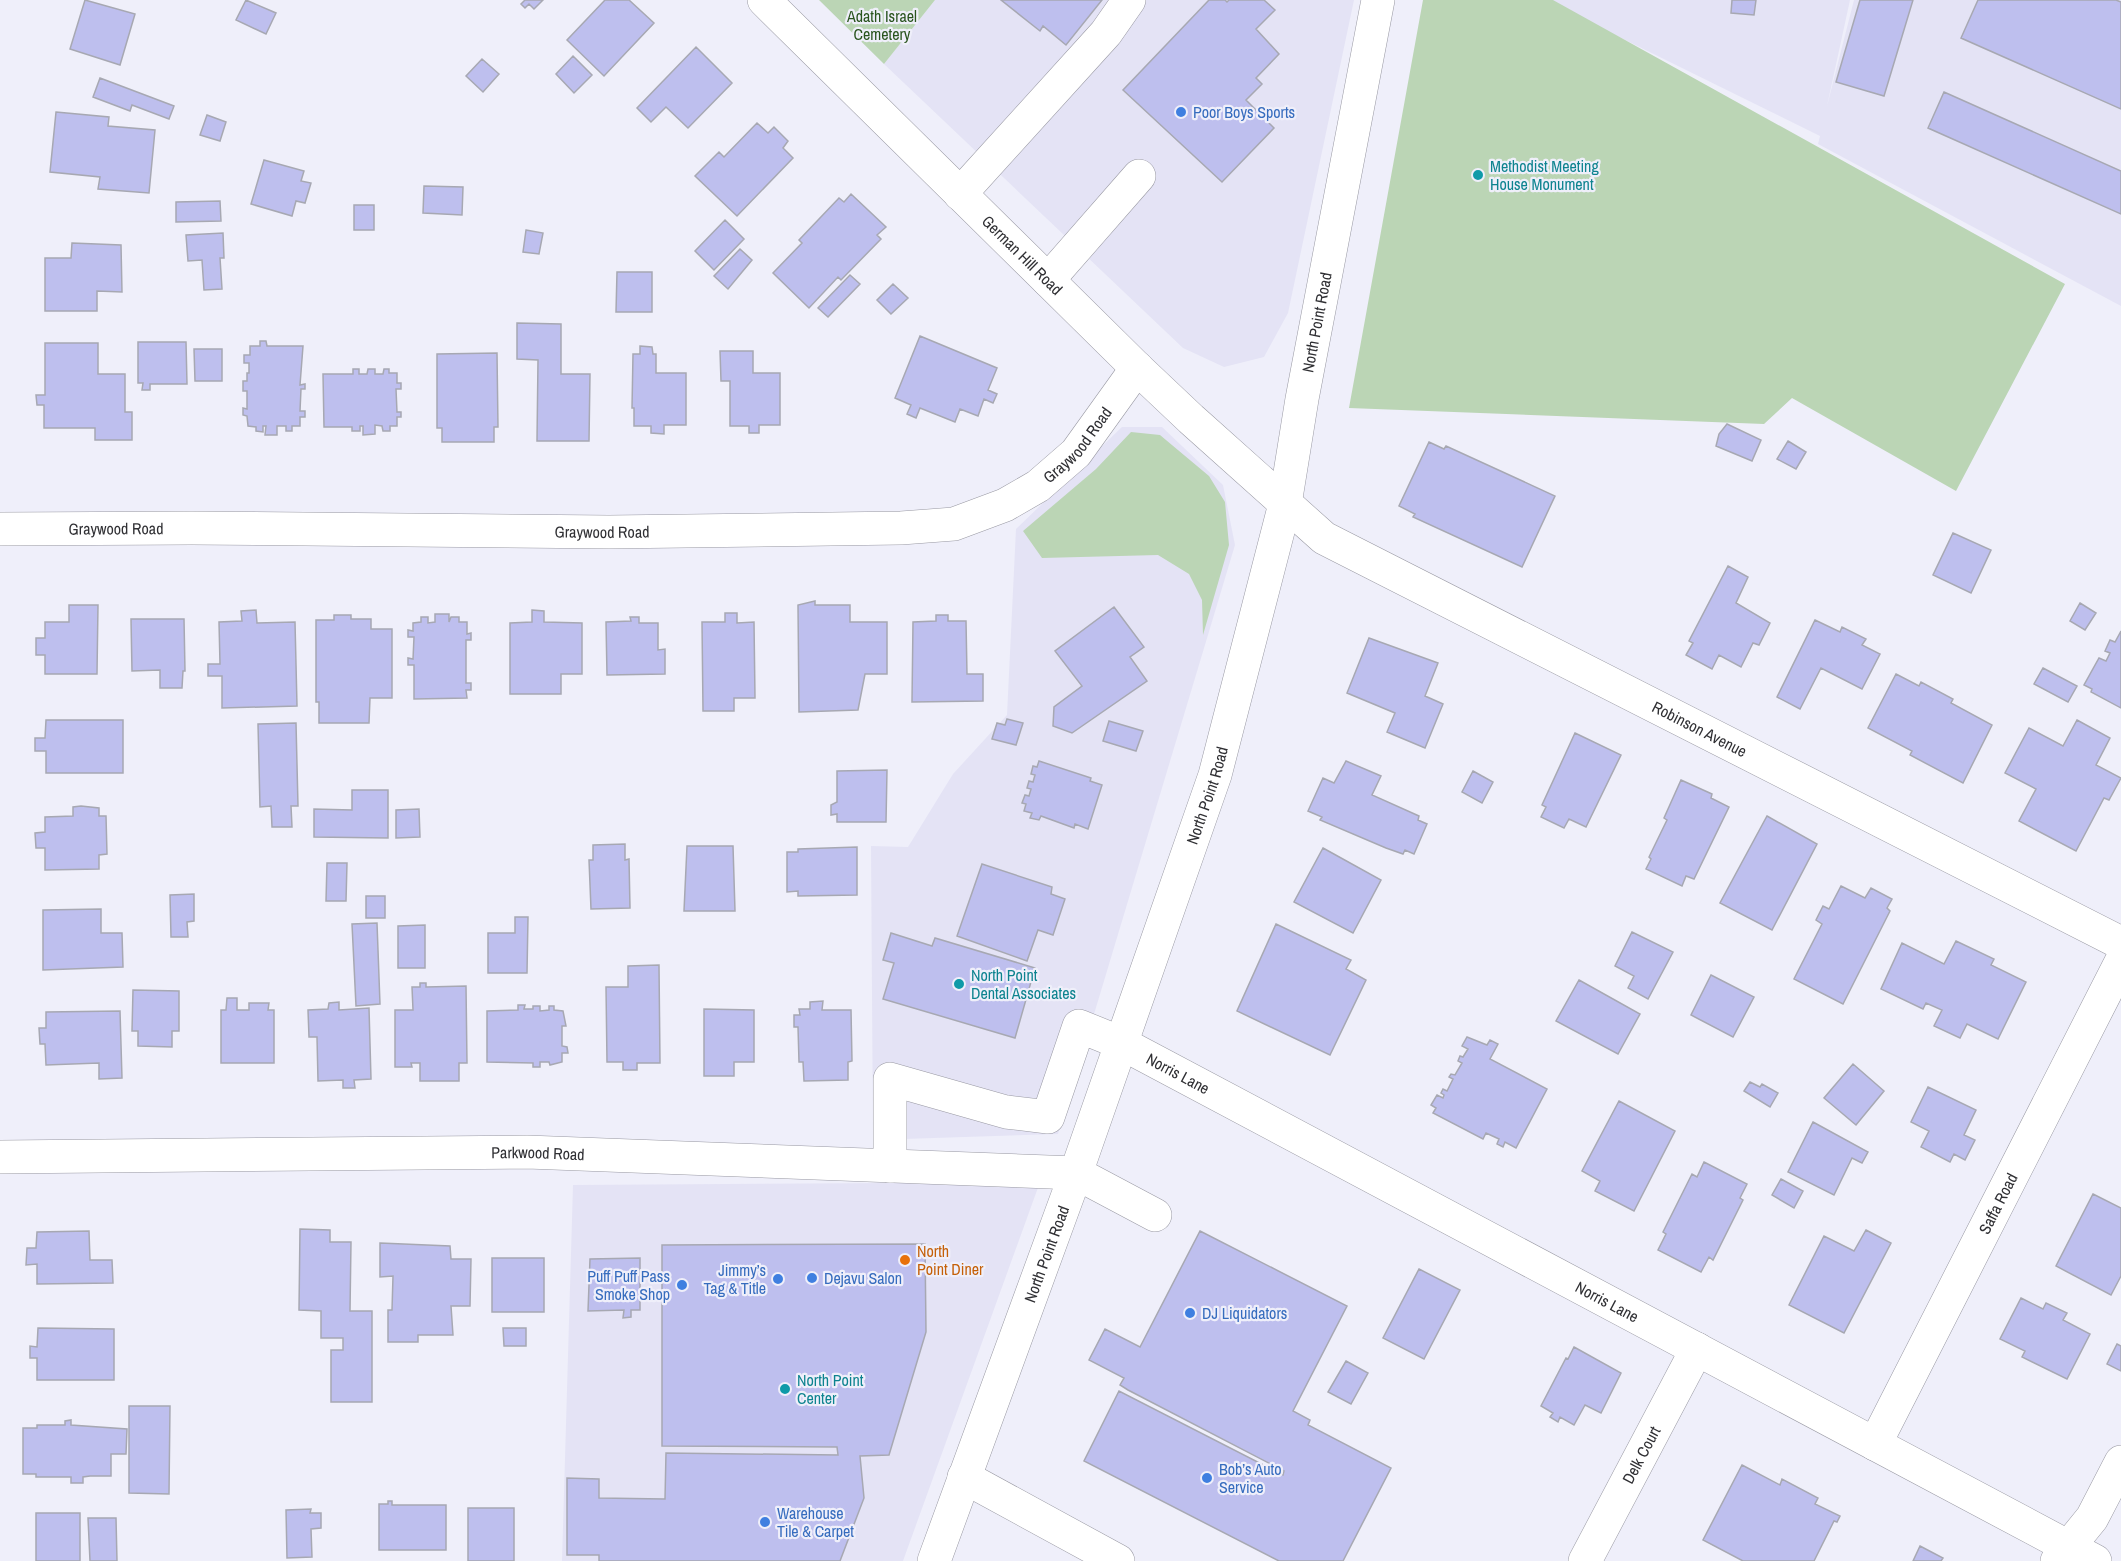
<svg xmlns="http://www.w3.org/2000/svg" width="2121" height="1561" font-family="'Archivo Narrow',sans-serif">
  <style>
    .built { fill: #e4e3f5 }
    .green { fill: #bbd5b5 }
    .building { fill: #bebfee; stroke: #a7a8b2; stroke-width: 1.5 }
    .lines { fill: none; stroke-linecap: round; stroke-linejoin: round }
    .minor-casing { stroke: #9999a3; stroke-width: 34 }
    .minor { stroke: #fff; stroke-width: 33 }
    .shop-dot { fill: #3f7fe0; stroke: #efeffa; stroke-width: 2 }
    .culture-dot { fill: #0f9aa8; stroke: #efeffa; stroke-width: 2 }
    .food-dot { fill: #e8710a; stroke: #efeffa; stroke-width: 2 }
    .labels { text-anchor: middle; stroke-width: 4.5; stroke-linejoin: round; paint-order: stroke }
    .park-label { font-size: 16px; fill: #29541e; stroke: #efeffa }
    .shop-label { font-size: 16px; fill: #366cbe; stroke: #efeffa; text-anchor: start }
    .culture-label { font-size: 16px; fill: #0d838f; stroke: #efeffa; text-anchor: start }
    .street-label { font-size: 16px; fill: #303034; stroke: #efeffa }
    .food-label { font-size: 16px; fill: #c56008; stroke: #efeffa; text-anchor: start }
  </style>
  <rect width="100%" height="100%" fill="#efeffa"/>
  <path class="built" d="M935 0H1354L1288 313 1264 357 1224 367 1183 348 884 64Z
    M1544 0H1850L1827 106 1854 0H2121V306L1818 144 1820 136Z
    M1122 427H1162L1223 485 1235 545 1058 1134 873 1140 871 846 908 847 953 774 1007 715 1016 529Z
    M1040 1182 903 1561H562L573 1185Z"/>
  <path class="green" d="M819 0H935L884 64Z
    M1423 0H1553L2065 284 1956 491 1792 398 1764 424 1349 408Z
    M1131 432 1160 435 1209 476 1225 502 1229 545 1203 635 1202 600 1189 574 1158 555 1042 558 1023 531 1096 469Z"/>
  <path class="building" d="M85 0 135 14 120 65 70 49Z
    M246 0 276 13 266 34 236 20Z
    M525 0H543L534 9 529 4 525 8 521 4Z
    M605 0H629L654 23 604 76 567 40Z
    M1001 0H1102L1066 45 1043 26 1040 31Z
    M1209 0H1225L1227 2 1229 0H1264L1275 10 1256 29 1279 54 1256 78 1262 84 1246 100 1274 128 1222 182 1123 90Z
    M1732 0H1756L1754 15 1731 13Z
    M1860 0H1913L1884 96 1836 82Z
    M1978 0H2116L2121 2V109L1961 38Z
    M696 47 732 83 688 128 666 107 651 122 637 108Z
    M573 56 592 75 574 93 556 74Z
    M482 59 499 74 483 92 466 76Z
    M100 78 174 106 169 119 132 105 130 111 93 97Z
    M1944 92 2121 171V214L1928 128Z
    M56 112 109 117 108 126 155 130 149 193 98 189 100 177 50 172Z
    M207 115 226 122 220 141 200 135Z
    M757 123 768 133 774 127 788 141 783 148 793 158 737 216 695 176 719 152 724 157Z
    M264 160 304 171 301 181 311 183 305 203 296 201 292 216 251 204Z
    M424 186 463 187 462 215 423 213Z
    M851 194 886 227 877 235 881 239 841 280 838 277 809 308 773 273 802 243 799 240 839 198 844 202Z
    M220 201 221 221 176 222V202Z
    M354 205H374V230H354Z
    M725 220 744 239 714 270 695 251Z
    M526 230 543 233 539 254 523 252Z
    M223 233 224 258H220L222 289 204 290 202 260 188 261 186 235Z
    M72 243 121 245 122 292 97 291V311H45V258H71Z
    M740 249 752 260 728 289 714 276Z
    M617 272H652V312H616Z
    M850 275 860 284 828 317 818 308Z
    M893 284 908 298 891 314 877 300Z
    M517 323 561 324V374H590L589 441H537L538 360 517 359Z
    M920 336 997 368 988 390 997 394 993 403 984 399 978 416 960 409 955 422 920 408 916 418 907 414 911 405 895 398Z
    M260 341H266L267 346H303L300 385 305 384V389H301L300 411H305V417H300V426H292V431H286V426H277V435H265L266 426H263V432L256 431V427L248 426 247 416 243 415V408L247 409V391H243V381H247V373H249V363H244V355H250V346H260Z
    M138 342H186L187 384H150V390H142L143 383H138Z
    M45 343H98V374H125V412H132V440H95V428H44V405H37L36 395H45Z
    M640 346 652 347 653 354H656V373H686V425H664V434L651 433V426H634V408H632L633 354H640Z
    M194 349H222V381H195Z
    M720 351H753V373H780V425H759V433H749V426H730V381H721Z
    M497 353 498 427H494V442H442V428H437V354Z
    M353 369H359V374H367L368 369H375V374H383L384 369H389V373H397V383H401V389H396L397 412H401V417H397V426H390V431H383L382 426 375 425V434L363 435V426H360V431H352V427H324L323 374H353Z
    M1727 424 1761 440 1752 461 1716 446 1719 434Z
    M1788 441 1806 452 1796 469 1777 459Z
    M1429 442 1444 449 1446 446 1555 496 1522 567 1413 517 1415 514 1399 506Z
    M1953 533 1991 550 1971 593 1933 575Z
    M1728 566 1748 577 1736 603 1770 623 1759 645 1753 643 1741 667 1719 655 1712 669 1686 655 1693 643 1689 641Z
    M815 601V605H850V622H887V674H865L858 710 799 712 798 605Z
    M2080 603 2096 613 2085 630 2070 621Z
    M69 605H98L97 674H45V655H36V638H45V622H69Z
    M1114 607 1144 647 1130 657 1147 681 1072 733 1053 726 1054 707 1082 686 1055 651Z
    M256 610 257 623 295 622 297 706 222 708V676H208V664H220L219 622 242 621 241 611Z
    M532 610 544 611V622L582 623V674H561V694H510V623L532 622Z
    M725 613H737V623L754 622 755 698H734V711H703L702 622H725Z
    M435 614H449V622L451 617H459V622H467V634L471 633V640H466V683H471V690H466L467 698 414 699V665H408V658L413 659 414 637H408V630L413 631V623L421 622V617H428V623L435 622Z
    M334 615H351V619H371V629H392V698H370L369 723H319V702H316V620H334Z
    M936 615H948V621H966L967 674H983V701L912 702 913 622 936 621Z
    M630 617H639V623H658V650L665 649V674L607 675 606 622 631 621Z
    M131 619H184L185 671H183L182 688H160V670L132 671Z
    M1815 620 1840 632 1842 627 1866 639 1862 645 1880 654 1862 689 1821 668 1800 709 1777 697Z
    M2121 631V708L2091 692 2092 689 2084 685 2099 658 2106 661 2110 653 2105 651 2110 640 2115 642Z
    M1369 638 1438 663 1425 696 1443 704 1425 748 1387 732 1395 713 1347 693Z
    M2043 668 2077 686 2068 702 2034 684Z
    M1896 674 1919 686 1921 682 1953 699 1951 703 1992 725 1963 783 1910 755 1912 751 1868 728Z
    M1007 719 1023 723 1016 745 992 739 997 723 1005 725Z
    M46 720H123V773H46V751H35V738H45Z
    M2077 720 2110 738 2096 765 2121 778 2109 800 2104 798 2076 851 2019 821 2036 789 2005 773 2029 728 2063 746Z
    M1109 721 1143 731 1136 751 1103 741Z
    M296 723 298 806H291L292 827H272L271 806 260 807 258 724Z
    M1575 733 1621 755 1586 827 1569 819 1564 828 1541 817 1546 807 1542 805Z
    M1039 761 1091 778 1090 781 1102 785 1088 829 1075 824 1074 828 1041 816 1039 820 1030 818 1032 813 1024 811 1026 804 1022 803 1025 795 1029 796 1031 789 1027 788 1029 781 1033 782 1035 775 1031 774 1033 766 1037 767Z
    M1346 761 1381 776 1372 795 1419 816 1418 820 1427 824 1414 854 1405 850 1403 854 1386 848 1320 820 1322 817 1308 811 1323 778 1334 783Z
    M887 770 886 822H837V814L831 815V805L837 802V771Z
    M1473 771 1493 782 1482 803 1462 792Z
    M1681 780 1712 794 1711 798 1729 807 1694 879 1686 876 1682 886 1646 869 1651 859 1649 857 1667 820 1664 818Z
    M352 790H388V838L314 837V809L352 810Z
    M81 806 99 808V816H106L107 854 99 855V869L45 870V848H36L35 833 45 832V817L73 816V807Z
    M419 809 420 837 396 838V810Z
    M1767 816 1817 844 1772 930 1720 903Z
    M625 844V860L629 859 630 908 591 909 589 860H593V845Z
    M687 846H733L735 911H684Z
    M857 847V895L798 896V891L787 892V852H798V849Z
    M1323 848 1381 880 1353 933 1294 902Z
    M327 863H347L346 901H326Z
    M982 864 1052 887 1051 894 1065 899 1053 935 1038 930 1027 961 957 936Z
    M1841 886 1865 898 1871 888 1892 899 1887 908 1890 911 1843 1004 1794 979 1822 924 1816 920 1823 906 1829 909Z
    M194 894V921L187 922 188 937H171L170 895Z
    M366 896H385V918H366Z
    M101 909V933H122L123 967 43 970V910Z
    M515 917H528L527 973H488V933H515Z
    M377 923 380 1004 356 1006 352 924Z
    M1276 924 1351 960 1346 969 1366 980 1330 1055 1237 1011Z
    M425 925V968H398V926Z
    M1632 932 1673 952 1648 999 1628 988 1634 976 1615 966Z
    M891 933 932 946 935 938 1035 968 1015 1038 883 999 894 963 883 960Z
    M1956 941 1994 959 1991 965 2026 982 1998 1039 1967 1024 1960 1038 1934 1026 1942 1010 1926 1003 1923 1009 1881 989 1902 943 1944 964Z
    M659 965 660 1063H637V1070H623V1062H607L606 987H628V966Z
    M1711 975 1754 997 1733 1037 1691 1015Z
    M1579 980 1640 1014 1618 1054 1556 1021Z
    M420 983H426V987L466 986 467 1063H459V1081H420V1063H411L412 1067H395V1010H413L412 987H420Z
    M133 990 179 991V1031H172V1047L138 1046V1031H132Z
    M227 998H237V1010H249V1003H269L268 1010H274V1063H221V1010H226Z
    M823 1001 822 1010H851L852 1061 848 1062V1080L804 1081 803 1062H799L798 1027H794V1015H800L799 1009H810V1002Z
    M339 1002V1010L369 1008 371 1079 354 1080 355 1088H343V1080L318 1081 317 1037H309L308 1010 328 1009 329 1003Z
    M518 1005H525L524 1009H533V1006H540V1011L549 1010V1006H554V1010L563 1011 566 1026H562V1046L567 1047 568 1053H562V1062L550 1065 549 1062H540V1067H533V1063L487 1062V1011L518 1010Z
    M704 1009 754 1010V1062H734V1076H704Z
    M120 1011 122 1078 99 1079V1063L46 1065 45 1044H40L39 1028H46V1012Z
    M1467 1037 1487 1045 1490 1040 1498 1044 1490 1059 1547 1089 1516 1148 1505 1142 1503 1147 1497 1144 1499 1139 1486 1133 1483 1139 1433 1113 1436 1108 1431 1105 1437 1095 1443 1098 1444 1095 1441 1093 1443 1089 1447 1091 1453 1079 1449 1077 1451 1074 1455 1075 1462 1063 1458 1061 1460 1056 1463 1057 1468 1049 1462 1046Z
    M1853 1064 1884 1091 1856 1125 1824 1098Z
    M1750 1082 1760 1087 1762 1084 1778 1093 1770 1107 1744 1091Z
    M1928 1087 1976 1110 1964 1135 1975 1140 1965 1160 1954 1154 1950 1162 1921 1147 1929 1131 1911 1122Z
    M1619 1101 1675 1131 1634 1211 1595 1191 1600 1181 1582 1171Z
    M1813 1122 1868 1152 1862 1163 1852 1158 1834 1195 1788 1172Z
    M1704 1162 1747 1184 1740 1198 1743 1200 1713 1260 1709 1257 1701 1272 1658 1250 1666 1234 1663 1232 1692 1174 1697 1177Z
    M1781 1179 1803 1191 1794 1208 1772 1195Z
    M2093 1194 2121 1208V1276L2111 1295 2056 1266Z
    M300 1229 330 1230V1242H351L350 1311H372V1402H331V1350H343V1338H321V1311L299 1310Z
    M1866 1230 1891 1243 1844 1333 1789 1305 1824 1236 1854 1251Z
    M89 1231 90 1260H112L113 1283 37 1284V1264L26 1265 27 1248H36L37 1232Z
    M1200 1231 1347 1306 1293 1411 1310 1420 1308 1425 1391 1468 1343 1561H1279L1084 1461 1119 1391 1283 1475 1284 1471 1128 1390 1120 1385 1124 1378 1089 1360 1105 1329 1140 1347Z
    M380 1243 450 1246 451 1259H471L470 1306H451L453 1335H418V1342H388V1310H392L393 1276 380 1277Z
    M925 1244 926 1332 889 1455 860 1456 864 1498 840 1561H599V1555H567V1478L599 1479V1498L665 1499 666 1453 838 1455 837 1447 662 1446V1245Z
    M492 1258H544V1312H492Z
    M640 1258V1310H631V1317L623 1318 624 1310 588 1311 590 1259Z
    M1419 1269 1460 1290 1424 1359 1383 1338Z
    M2021 1298 2043 1309 2046 1303 2067 1313 2063 1320 2090 1334 2067 1379 2022 1357 2025 1351 2000 1339Z
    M38 1328 114 1329V1380H37V1358H30V1346L37 1347Z
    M503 1328H526V1346H504Z
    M2117 1344 2121 1346V1371L2107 1364Z
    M1574 1347 1621 1373 1601 1413 1585 1405 1574 1425 1560 1417 1558 1422 1550 1417 1553 1413 1541 1406 1566 1358 1568 1359Z
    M1346 1361 1368 1373 1351 1404 1328 1392Z
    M129 1406H170L169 1494 129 1493Z
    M71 1420V1425L127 1429 126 1454H111V1476H90L83 1477V1483H71V1477H36V1474H23V1428H37V1425H65V1421Z
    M1742 1465 1780 1485 1782 1479 1818 1498 1815 1504 1840 1516 1837 1522 1834 1521 1814 1561H1743L1703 1540Z
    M388 1501H392V1505H446V1550H379V1504H388Z
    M468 1508H514V1561H468Z
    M311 1509 310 1513H321V1528L311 1529 312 1557 287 1558 286 1510Z
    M36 1513H80V1561H36Z
    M88 1518H116L117 1561H90Z
    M1920 1546 1943 1558 1941 1561H1913Z"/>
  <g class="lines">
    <g class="minor-casing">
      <g id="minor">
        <path id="s1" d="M764 0 1137 368 1191 419 1324 538 2121 943"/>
        <path d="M960 194 1106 33 1129 0"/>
        <path d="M1048 280 1139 176"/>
        <path id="s2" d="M0 529 192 528 609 532 901 528 954 524 1005 505 1038 486 1076 453 1137 368"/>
        <path id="s3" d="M0 1157 527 1152 1076 1173 1155 1215"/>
        <path id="s4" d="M890 1166V1079L1006 1112 1048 1117 1079 1026 1121 1043 2095 1561"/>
        <path id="s5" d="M1875 1444 2121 962"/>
        <path d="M964 1477 1118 1561"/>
        <path id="s6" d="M934 1561 1076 1173 1215 775 1285 504 1302 399 1378 0"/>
        <path id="s7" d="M1585 1561 1697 1349"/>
        <path d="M2057 1561 2092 1518 2121 1462"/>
      </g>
    </g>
    <use href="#minor" class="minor"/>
  </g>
  <g class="shop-dot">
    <circle cx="1181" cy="112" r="6"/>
    <circle cx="812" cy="1278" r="6"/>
    <circle cx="778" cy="1279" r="6"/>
    <circle cx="682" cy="1285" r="6"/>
    <circle cx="1190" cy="1313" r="6"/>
    <circle cx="1207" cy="1478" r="6"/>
    <circle cx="765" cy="1522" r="6"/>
  </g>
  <g class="culture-dot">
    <circle cx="1478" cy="175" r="6"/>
    <circle cx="959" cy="984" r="6"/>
    <circle cx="785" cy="1389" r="6"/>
  </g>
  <circle class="food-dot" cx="905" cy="1260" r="6"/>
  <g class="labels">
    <g class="park-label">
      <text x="882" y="22">Adath Israel<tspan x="882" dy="18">Cemetery</tspan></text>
    </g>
    <g class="shop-label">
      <text x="1193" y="118">Poor Boys Sports</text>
      <text x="766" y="1276" text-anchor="end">Jimmy’s<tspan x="766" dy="18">Tag &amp; Title</tspan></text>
      <text x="670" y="1282" text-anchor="end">Puff Puff Pass<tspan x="670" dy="18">Smoke Shop</tspan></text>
      <text x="824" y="1284">Dejavu Salon</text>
      <text x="1202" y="1319">DJ Liquidators</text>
      <text x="1219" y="1475">Bob’s Auto<tspan x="1219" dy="18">Service</tspan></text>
      <text x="777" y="1519">Warehouse<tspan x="777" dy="18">Tile &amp; Carpet</tspan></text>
    </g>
    <g class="culture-label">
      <text x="1490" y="172">Methodist Meeting<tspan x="1490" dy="18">House Monument</tspan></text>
      <text x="971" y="981">North Point<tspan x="971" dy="18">Dental Associates</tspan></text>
      <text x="797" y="1386">North Point<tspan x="797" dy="18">Center</tspan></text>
    </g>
    <g class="street-label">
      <text dy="6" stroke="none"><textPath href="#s1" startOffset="363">German Hill Road</textPath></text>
      <text dy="6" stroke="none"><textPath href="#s6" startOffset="1299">North Point Road</textPath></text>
      <text dy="6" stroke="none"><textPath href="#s2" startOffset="1104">Graywood Road</textPath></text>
      <text dy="6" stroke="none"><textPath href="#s2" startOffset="116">Graywood Road</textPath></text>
      <text dy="6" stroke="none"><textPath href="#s2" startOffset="602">Graywood Road</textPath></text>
      <text dy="6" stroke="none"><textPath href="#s1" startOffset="1198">Robinson Avenue</textPath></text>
      <text dy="6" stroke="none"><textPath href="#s6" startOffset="813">North Point Road</textPath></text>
      <text dy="6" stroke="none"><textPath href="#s4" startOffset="456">Norris Lane</textPath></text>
      <text dy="6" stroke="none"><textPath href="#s3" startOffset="538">Parkwood Road</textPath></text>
      <text dy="6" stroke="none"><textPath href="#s5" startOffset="270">Saffa Road</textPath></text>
      <text dy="6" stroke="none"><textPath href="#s6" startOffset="327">North Point Road</textPath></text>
      <text dy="6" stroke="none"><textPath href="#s4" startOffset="942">Norris Lane</textPath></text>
      <text dy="6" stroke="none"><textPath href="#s7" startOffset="120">Delk Court</textPath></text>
    </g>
    <g class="food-label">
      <text x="917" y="1257">North<tspan x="917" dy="18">Point Diner</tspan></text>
    </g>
  </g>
</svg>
